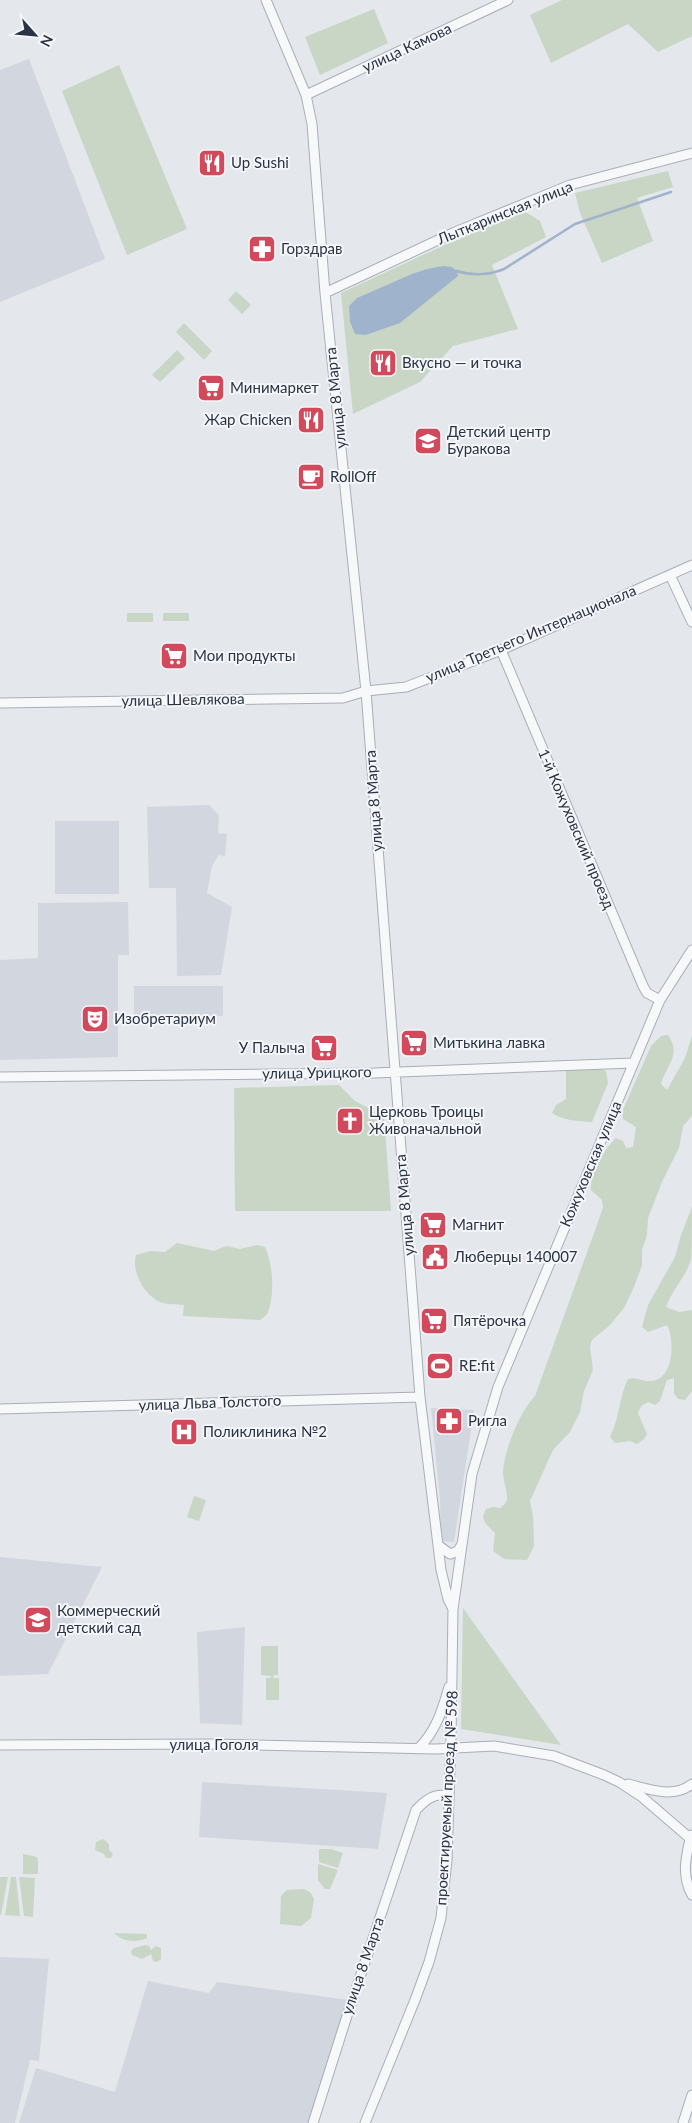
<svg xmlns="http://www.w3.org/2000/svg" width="692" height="2123" font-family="Lato,sans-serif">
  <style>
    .built { fill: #d2d6de }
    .green { fill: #c9d6c5 }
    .water { fill: #9fb4cc }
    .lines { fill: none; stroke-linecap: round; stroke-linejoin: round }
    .stream { stroke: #9fb4cc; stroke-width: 2.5 }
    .minor-casing { stroke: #a9aeb7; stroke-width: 11 }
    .minor { stroke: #f7f8fa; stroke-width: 9 }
    .labels { text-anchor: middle; stroke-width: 4; stroke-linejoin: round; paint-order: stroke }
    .street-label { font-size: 15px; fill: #2b3445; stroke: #f4f6f9 }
    .poi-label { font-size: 15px; fill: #2b3445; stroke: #f4f6f9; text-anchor: start }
  </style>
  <rect width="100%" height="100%" fill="#e4e7ec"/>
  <path class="built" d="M29 59 105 259 0 302V70Z
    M209 805 219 815 218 833 227 834 225 856 219 855 212 866 207 893 232 907 221 975 177 976 176 888H149L147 807Z
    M55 821H119V894H55Z
    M128 902 129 955H118V1057L0 1060V960L38 958V903Z
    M134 986H223V1016L134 1018Z
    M431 1408 474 1410 454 1542 441 1541 440 1499Z
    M0 1557 102 1567 48 1674 0 1676Z
    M245 1627 242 1725 200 1723 197 1632Z
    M202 1782 387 1793 378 1849 199 1837Z
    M0 1957 49 1959 39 2061 30 2060 15 2123H0Z
    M148 1981 209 1993 217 1982 349 2000 310 2123H19L36 2068 115 2092Z"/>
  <path class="green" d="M562 0H692V36L658 52 628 24 551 63 530 15Z
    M374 9 388 43 320 75 305 37Z
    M119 65 187 229 127 255 62 91Z
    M668 171 673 187 637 198 653 241 602 263 580 213 575 193Z
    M524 211 540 221 546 237 492 265 518 329 453 346 420 382 353 414 341 293 507 216Z
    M236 291 251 305 242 314 228 300Z
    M184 323 212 351 204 360 176 332Z
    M177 350 185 358 160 382 152 375Z
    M127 613H153V622H127Z
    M163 613H189V621H163Z
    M668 1035C682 1055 666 1065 661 1084L667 1090 685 1058 692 1036V1116L683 1126 679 1148 662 1182 648 1218 647 1235 642 1250V1265L634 1287 624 1308 610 1325 592 1340 590 1347 593 1370 584 1391 580 1412 570 1432 553 1450 530 1501 533 1516 534 1546 527 1560 504 1559 493 1551 495 1533 485 1523 483 1516 486 1509 493 1507 500 1508C503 1505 506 1504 507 1499 508 1493 503 1480 503 1472 504 1451 520 1411 535 1396L598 1222 603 1207 602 1200 591 1190C590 1172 604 1150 616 1138L623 1141 626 1148 633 1147 636 1127 623 1119 622 1112 651 1046 661 1036Z
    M594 1068 606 1071 608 1083 592 1122C578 1121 564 1121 552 1113L556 1105 566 1099V1071Z
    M339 1085 355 1101 384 1116 391 1211H235L234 1088Z
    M692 1207C692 1221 692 1246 691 1259 686 1277 672 1290 666 1307L679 1312 692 1310V1391L685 1400 678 1399 674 1393V1378L667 1380 660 1401 655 1405 648 1402 641 1406 638 1413 647 1434 643 1440 637 1444 630 1441 615 1443 610 1437C620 1417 619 1397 628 1379 637 1376 642 1382 651 1381 674 1380 675 1340 667 1325L648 1332 642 1327 648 1305 675 1257 681 1235Z
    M177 1243 214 1251 226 1246 240 1249 257 1245 265 1247C273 1264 275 1294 268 1312 267 1315 263 1318 260 1320L183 1316 184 1305C177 1304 167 1305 160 1302 144 1295 131 1271 136 1255L151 1251 165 1252Z
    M194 1496 206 1500 199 1521 187 1517Z
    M463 1608 561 1745 461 1729Z
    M261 1646H278V1675H274L273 1678H279V1700H266V1678H271V1676L261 1675Z
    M103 1839 109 1844V1850L113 1854 111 1858H106L104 1854 95 1850 96 1842Z
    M319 1849H331L343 1853 338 1868 319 1862Z
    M23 1854 37 1857 38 1861V1874H23Z
    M318 1864 338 1870 330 1889H325L318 1880Z
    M0 1877H8L1 1915H0Z
    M11 1877H16L20 1916 5 1915Z
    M19 1877 35 1878 33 1917 24 1916Z
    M304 1889 310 1892 314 1899 311 1918 301 1926 280 1924 281 1896 287 1890Z
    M114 1933 147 1934V1938C136 1943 123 1942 114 1933Z
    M145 1945 149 1946 151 1950 156 1946 161 1948V1959L157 1962 153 1961 151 1954 142 1959 132 1955 131 1951 134 1948Z"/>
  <path class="water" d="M443 266 452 267 457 271 458 276 400 323 366 335 355 334 350 322 349 306 357 298 412 274 427 269Z"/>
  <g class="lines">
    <path class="stream" d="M457 271C472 276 490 275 504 269L575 224 671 192"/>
    <g class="minor-casing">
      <path id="minor" d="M266 0 306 95 312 124 325 293 366 691 420 1397 441 1570 448 1599 453 1609
        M306 95 508 0
        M325 293 455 232 570 185 692 153
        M670 575 692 622
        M501 650 643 986 647 993 660 1000
        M0 703 343 698 366 691 406 687 501 650 692 565
        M0 1077 374 1073 633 1063
        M0 1409 420 1397
        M438 1545 450 1554 458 1551 462 1544
        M0 1745 212 1744 436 1749 494 1746 554 1756 604 1775 619 1782 642 1797 692 1840
        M418 1749C436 1731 442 1711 449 1687
        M628 1784C649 1789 673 1799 692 1784
        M691 1835C686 1856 681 1875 692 1895
        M313 2123 346 2019 416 1810C425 1800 436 1791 449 1797
        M365 2123 415 2000 429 1962 441 1918 447 1860 451 1739 453 1609 472 1474 498 1387 660 1000 692 950
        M683 2123 692 2095"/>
    </g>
    <use href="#minor" class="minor"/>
  </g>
  <defs>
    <g id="restaurant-square" transform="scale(1.4375)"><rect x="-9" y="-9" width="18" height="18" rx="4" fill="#d1495b" stroke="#f4f6f9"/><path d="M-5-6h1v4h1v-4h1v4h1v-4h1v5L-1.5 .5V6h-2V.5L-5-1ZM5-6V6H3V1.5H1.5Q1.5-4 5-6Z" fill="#fff"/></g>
    <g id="pharmacy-square" transform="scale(1.4375)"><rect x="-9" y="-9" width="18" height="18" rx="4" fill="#d1495b" stroke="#f4f6f9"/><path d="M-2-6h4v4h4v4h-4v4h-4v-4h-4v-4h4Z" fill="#fff"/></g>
    <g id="supermarket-square" transform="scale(1.4375)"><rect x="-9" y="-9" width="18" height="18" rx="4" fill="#d1495b" stroke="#f4f6f9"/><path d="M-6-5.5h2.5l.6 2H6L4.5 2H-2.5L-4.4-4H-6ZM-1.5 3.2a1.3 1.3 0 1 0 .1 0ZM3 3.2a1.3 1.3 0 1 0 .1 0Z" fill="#fff"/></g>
    <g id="school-square" transform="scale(1.4375)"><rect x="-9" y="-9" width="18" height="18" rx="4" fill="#d1495b" stroke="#f4f6f9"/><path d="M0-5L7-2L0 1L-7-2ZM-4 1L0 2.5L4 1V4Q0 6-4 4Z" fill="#fff"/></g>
    <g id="cafe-square" transform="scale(1.4375)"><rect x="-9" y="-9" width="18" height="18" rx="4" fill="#d1495b" stroke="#f4f6f9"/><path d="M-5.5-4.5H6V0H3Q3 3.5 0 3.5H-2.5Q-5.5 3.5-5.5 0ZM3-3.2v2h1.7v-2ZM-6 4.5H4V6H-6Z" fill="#fff"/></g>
    <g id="theatre-square" transform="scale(1.4375)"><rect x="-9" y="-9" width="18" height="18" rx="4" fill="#d1495b" stroke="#f4f6f9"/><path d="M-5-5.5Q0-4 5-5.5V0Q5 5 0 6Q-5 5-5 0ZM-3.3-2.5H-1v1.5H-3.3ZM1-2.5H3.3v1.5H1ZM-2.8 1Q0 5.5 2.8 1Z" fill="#fff"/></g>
    <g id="church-square" transform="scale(1.4375)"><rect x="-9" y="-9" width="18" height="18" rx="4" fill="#d1495b" stroke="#f4f6f9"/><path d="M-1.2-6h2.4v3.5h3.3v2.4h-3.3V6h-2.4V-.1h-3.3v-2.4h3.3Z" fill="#fff"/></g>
    <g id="civic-square" transform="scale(1.4375)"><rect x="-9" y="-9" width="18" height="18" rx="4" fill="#d1495b" stroke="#f4f6f9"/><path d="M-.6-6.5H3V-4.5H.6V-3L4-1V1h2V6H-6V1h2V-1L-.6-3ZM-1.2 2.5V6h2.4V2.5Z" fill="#fff"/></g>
    <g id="stadium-square" transform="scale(1.4375)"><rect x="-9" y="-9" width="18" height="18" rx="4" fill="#d1495b" stroke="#f4f6f9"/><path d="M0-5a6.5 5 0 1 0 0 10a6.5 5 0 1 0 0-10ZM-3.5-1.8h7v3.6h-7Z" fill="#fff"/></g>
    <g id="hospital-square" transform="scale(1.4375)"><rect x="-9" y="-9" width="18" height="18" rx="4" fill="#d1495b" stroke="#f4f6f9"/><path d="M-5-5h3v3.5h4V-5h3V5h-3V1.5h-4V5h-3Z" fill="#fff"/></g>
  </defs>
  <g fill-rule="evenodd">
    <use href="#restaurant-square" x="212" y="163"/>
    <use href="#pharmacy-square" x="262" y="249"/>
    <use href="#restaurant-square" x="383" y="363"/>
    <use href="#supermarket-square" x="211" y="388"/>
    <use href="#restaurant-square" x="311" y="420"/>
    <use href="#school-square" x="428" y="441"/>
    <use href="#cafe-square" x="311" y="477"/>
    <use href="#supermarket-square" x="174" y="656"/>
    <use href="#theatre-square" x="95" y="1019"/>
    <use href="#supermarket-square" x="414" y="1043"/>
    <use href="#supermarket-square" x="324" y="1048"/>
    <use href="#church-square" x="350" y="1121"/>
    <use href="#supermarket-square" x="433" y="1225"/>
    <use href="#civic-square" x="435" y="1257"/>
    <use href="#supermarket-square" x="434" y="1321"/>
    <use href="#stadium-square" x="440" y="1366"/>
    <use href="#pharmacy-square" x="449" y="1421"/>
    <use href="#hospital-square" x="184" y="1432"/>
    <use href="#school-square" x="38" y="1620"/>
  </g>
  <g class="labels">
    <g class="street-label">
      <text transform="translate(407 48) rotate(-25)" y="5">улица Камова</text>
      <text transform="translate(505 213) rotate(-22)" y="5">Лыткаринская улица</text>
      <text transform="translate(336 398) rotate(-96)" y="5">улица 8 Марта</text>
      <text transform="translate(531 634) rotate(-23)" y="5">улица Третьего Интернационала</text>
      <text transform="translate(183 700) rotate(-1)" y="5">улица Шевлякова</text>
      <text transform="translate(374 801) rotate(-94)" y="5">улица 8 Марта</text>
      <text transform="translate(576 829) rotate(67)" y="5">1-й Кожуховский проезд</text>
      <text transform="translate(317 1073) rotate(-1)" y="5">улица Урицкого</text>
      <text transform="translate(591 1164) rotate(-67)" y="5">Кожуховская улица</text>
      <text transform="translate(405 1205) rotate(-95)" y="5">улица 8 Марта</text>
      <text transform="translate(210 1403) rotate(-2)" y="5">улица Льва Толстого</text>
      <text x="214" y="1750">улица Гоголя</text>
      <text transform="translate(447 1798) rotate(-87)" y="5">проектируемый проезд № 598</text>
      <text transform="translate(363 1966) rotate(-71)" y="5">улица 8 Марта</text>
    </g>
    <g class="poi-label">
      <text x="231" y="168">Up Sushi</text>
      <text x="281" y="254">Горздрав</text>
      <text x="402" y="368">Вкусно — и точка</text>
      <text x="230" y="393">Минимаркет</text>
      <text x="292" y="425" text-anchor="end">Жар Chicken</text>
      <text x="447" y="437">Детский центр<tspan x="447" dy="17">Буракова</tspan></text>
      <text x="330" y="482">RollOff</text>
      <text x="193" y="661">Мои продукты</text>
      <text x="114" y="1024">Изобретариум</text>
      <text x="433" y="1048">Митькина лавка</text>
      <text x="305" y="1053" text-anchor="end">У Палыча</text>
      <text x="369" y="1117">Церковь Троицы<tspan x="369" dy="17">Живоначальной</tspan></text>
      <text x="452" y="1230">Магнит</text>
      <text x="454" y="1262">Люберцы 140007</text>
      <text x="453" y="1326">Пятёрочка</text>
      <text x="459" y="1371">RE:fit</text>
      <text x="468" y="1426">Ригла</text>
      <text x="203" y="1437">Поликлиника №2</text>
      <text x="57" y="1616">Коммерческий<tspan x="57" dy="17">детский сад</tspan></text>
    </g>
  </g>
  <g transform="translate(35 35) rotate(117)" stroke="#f4f6f9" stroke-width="4" paint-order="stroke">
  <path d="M0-4L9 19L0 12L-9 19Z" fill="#2b3445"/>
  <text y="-8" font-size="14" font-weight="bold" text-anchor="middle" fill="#2b3445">N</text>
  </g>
</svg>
